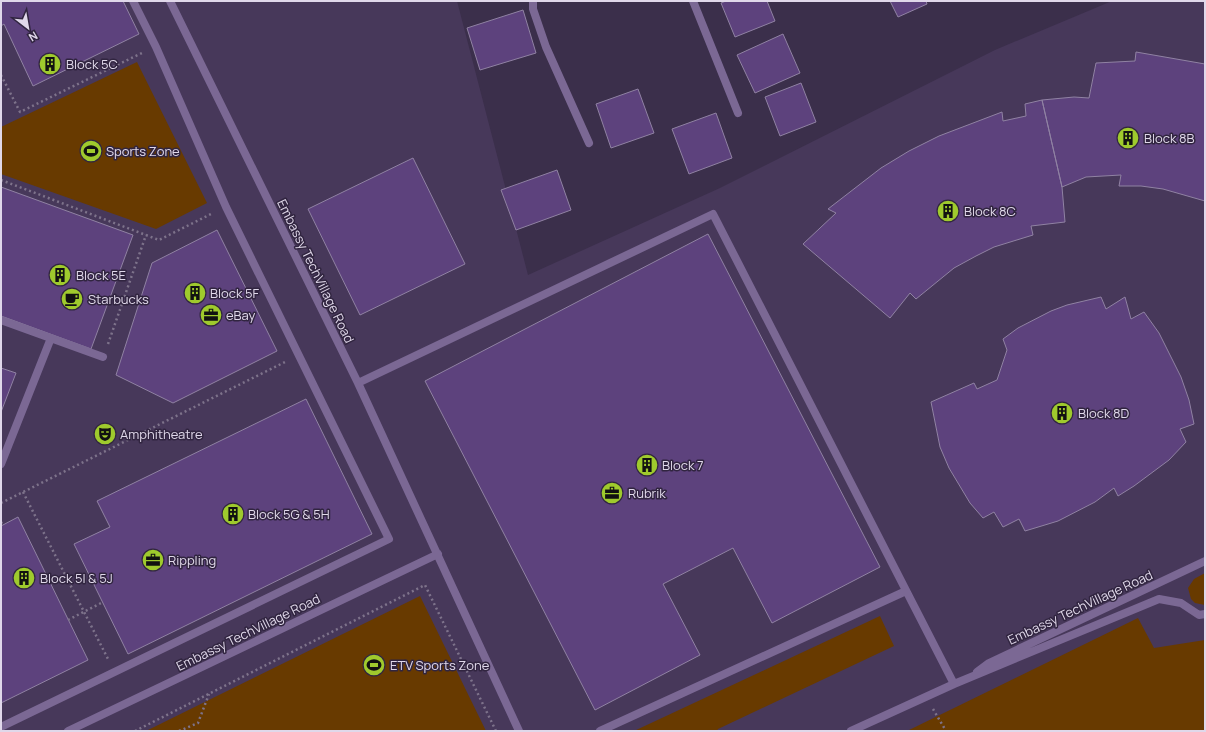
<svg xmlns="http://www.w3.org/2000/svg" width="1206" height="732" font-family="Manrope,sans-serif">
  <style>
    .built { fill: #47385a }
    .green { fill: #683a00 }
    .building { fill: #5d427d; stroke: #9082a3 }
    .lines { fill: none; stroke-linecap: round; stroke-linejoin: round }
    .path { stroke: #7e738b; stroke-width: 2.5; stroke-dasharray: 2 3; stroke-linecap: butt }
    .service { stroke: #7b6894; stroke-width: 8 }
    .minor { stroke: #7b6894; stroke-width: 8 }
    .labels { text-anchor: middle; stroke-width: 3; stroke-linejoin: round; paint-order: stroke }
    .poi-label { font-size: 13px; fill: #e0d8ea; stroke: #312540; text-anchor: start }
    .street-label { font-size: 13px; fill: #e0d8ea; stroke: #312540 }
  </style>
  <rect width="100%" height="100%" fill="#3b2f4b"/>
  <path class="built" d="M1 1H457L528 275 720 188 995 50 1112 1H1205V731H1Z"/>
  <path class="green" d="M137 62 207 203 156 229 1 174V127Z
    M1205 573V605L1195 603 1191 599 1188 588 1194 579Z
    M420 596 486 731H146Z
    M880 616 894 646 718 729 717 731H634Z
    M1138 618 1154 648 1205 640V731H907Z"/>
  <path class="building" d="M1 1H123L139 34 33 86 4 24 1 26Z
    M726 1H767L775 21 735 37 721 3Z
    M890 1H926L927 4 898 17Z
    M523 10 536 53 480 70 467 28Z
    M783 34 800 73 755 93 737 55Z
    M1136 52 1205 64V201L1163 189 1141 186H1119L1121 175 1086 177 1062 187 1042 100 1074 97 1089 98 1096 63 1135 61Z
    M801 83 816 122 780 136 765 97Z
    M638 89 654 133 611 148 596 104Z
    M1042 100 1062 187 1065 222 1031 226 1033 235 994 247 976 256 954 268 916 299 910 293 890 318 803 244 836 213 828 209 881 168 909 151 939 136 1002 112 1003 121 1026 116 1025 104Z
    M716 113 732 158 689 174 672 129Z
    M413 158 465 264 360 315 308 209Z
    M557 170 571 210 516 230 501 190Z
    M1 187 133 235 91 349 1 316Z
    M217 230 277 351 173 403 116 375 152 263Z
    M708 234 880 567 772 623 733 548 663 584 700 655 595 710 425 381Z
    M1101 297 1106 309 1125 297 1131 319 1144 312 1159 333 1181 377 1189 400 1194 424 1180 429 1186 442 1169 460 1134 486 1118 496 1114 488 1095 502 1058 521 1025 531 1019 519 1003 527 994 512 983 518 970 503 949 468 940 447 931 402 974 383 977 389 997 380 1007 350 1003 339 1018 328 1051 311 1067 305Z
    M1 368 16 373 1 412Z
    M306 399 372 534 128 654 74 544 110 527 97 501Z
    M18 517 88 660 1 703V526Z"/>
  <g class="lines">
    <path class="path" d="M1 75 20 112 144 52
      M1 180 159 240 213 213
      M108 344 146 235
      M23 492 108 659
      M1 503 287 361
      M1 522 3 525
      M68 620 103 602
      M933 709 946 731
      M135 731 425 585 496 731
      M179 731 198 723 209 694"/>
    <path class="service" d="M170 1 358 383 519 731
      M1 320 103 357
      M358 383 713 214 954 684
      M1 464 51 338
      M977 672 989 663 1205 561
      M1 727 389 539 226 207 156 47 133 1
      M68 731 438 554
      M600 731 906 591
      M851 731 954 684 1159 599 1181 603 1199 615 1205 614"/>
    <path class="minor" d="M533 1V9L546 47 589 143
      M693 1 738 113"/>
  </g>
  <defs>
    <g id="building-disc" transform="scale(1.15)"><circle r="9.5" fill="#9fca2d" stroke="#312540"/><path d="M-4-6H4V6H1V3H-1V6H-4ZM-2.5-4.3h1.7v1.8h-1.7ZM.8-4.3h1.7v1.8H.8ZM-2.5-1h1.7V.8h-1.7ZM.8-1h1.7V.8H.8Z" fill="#111"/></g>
    <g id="stadium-disc" transform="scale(1.15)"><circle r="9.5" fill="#9fca2d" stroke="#312540"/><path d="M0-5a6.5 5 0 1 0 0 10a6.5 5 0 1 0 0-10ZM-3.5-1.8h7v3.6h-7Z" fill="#111"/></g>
    <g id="cafe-disc" transform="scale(1.15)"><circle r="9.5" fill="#9fca2d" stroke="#312540"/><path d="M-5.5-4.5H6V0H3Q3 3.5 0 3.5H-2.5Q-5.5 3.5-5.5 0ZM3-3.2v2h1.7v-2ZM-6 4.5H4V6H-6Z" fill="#111"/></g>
    <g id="office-disc" transform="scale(1.15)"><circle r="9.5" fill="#9fca2d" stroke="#312540"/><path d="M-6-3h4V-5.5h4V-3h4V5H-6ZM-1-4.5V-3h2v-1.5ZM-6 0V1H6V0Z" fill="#111"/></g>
    <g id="theatre-disc" transform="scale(1.15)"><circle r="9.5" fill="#9fca2d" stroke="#312540"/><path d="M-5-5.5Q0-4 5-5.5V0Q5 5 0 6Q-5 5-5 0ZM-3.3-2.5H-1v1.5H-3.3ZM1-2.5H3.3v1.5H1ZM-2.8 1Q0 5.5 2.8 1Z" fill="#111"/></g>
  </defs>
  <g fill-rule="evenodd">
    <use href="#building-disc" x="50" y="64"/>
    <use href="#building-disc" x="1128" y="138"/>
    <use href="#stadium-disc" x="91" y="151"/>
    <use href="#building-disc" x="948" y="211"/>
    <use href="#building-disc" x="60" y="275"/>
    <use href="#building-disc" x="195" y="293"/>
    <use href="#cafe-disc" x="72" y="299"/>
    <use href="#office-disc" x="211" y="315"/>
    <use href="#building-disc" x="1062" y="413"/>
    <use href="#theatre-disc" x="105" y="434"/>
    <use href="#building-disc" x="647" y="465"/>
    <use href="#office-disc" x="612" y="493"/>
    <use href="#building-disc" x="233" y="514"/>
    <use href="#office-disc" x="153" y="560"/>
    <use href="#building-disc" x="24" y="578"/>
    <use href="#stadium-disc" x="374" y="665"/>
  </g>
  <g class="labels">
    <g class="poi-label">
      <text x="66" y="69">Block 5C</text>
      <text x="1144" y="143">Block 8B</text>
      <text x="106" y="156">Sports Zone</text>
      <text x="964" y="216">Block 8C</text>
      <text x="76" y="280">Block 5E</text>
      <text x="210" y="298">Block 5F</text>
      <text x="88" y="304">Starbucks</text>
      <text x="226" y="320">eBay</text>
      <text x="1078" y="418">Block 8D</text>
      <text x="120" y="439">Amphitheatre</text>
      <text x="662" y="470">Block 7</text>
      <text x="628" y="498">Rubrik</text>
      <text x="248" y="519">Block 5G &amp; 5H</text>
      <text x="168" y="565">Rippling</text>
      <text x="40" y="583">Block 5I &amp; 5J</text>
      <text x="390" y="670">ETV Sports Zone</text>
    </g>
    <g class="street-label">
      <text transform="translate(316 271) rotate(64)" y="5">Embassy TechVillage Road</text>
      <text transform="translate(1080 607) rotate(-25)" y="5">Embassy TechVillage Road</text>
      <text transform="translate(248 632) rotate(-26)" y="5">Embassy TechVillage Road</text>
    </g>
  </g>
  <rect width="1206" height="732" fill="none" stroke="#e0d8ea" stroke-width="4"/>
  <g transform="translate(28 28) rotate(149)" stroke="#312540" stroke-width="3" paint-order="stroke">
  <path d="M0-3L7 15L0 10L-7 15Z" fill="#e0d8ea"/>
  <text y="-6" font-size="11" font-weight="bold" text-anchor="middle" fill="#e0d8ea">N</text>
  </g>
</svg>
